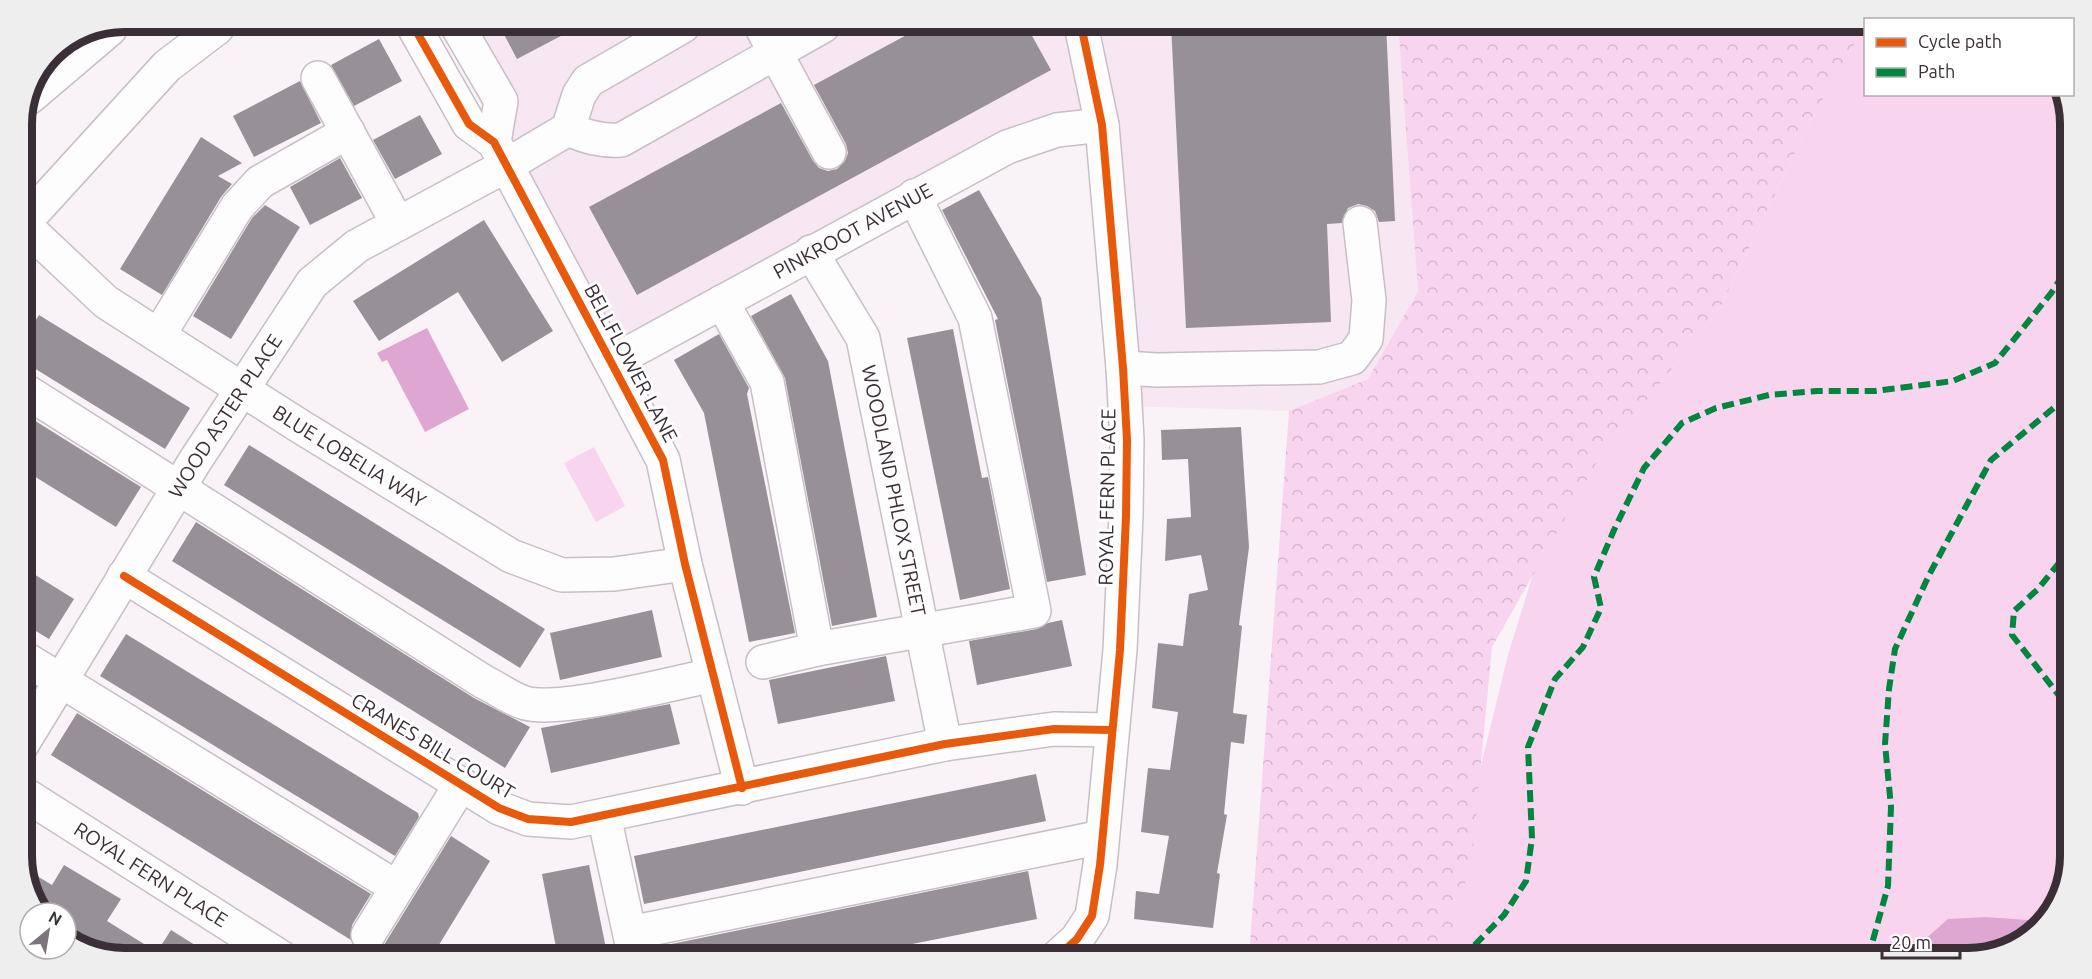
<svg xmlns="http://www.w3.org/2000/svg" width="2092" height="979" font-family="Ubuntu,sans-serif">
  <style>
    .built { fill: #f6e7f2 }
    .grass { fill: #f8d4ef }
    .forest { fill: url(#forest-crowns) }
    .water { fill: #dea7d1 }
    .building { fill: #979096 }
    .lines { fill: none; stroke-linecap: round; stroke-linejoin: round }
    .minor-casing { stroke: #c7bfc5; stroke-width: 36 }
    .minor { stroke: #fefdfe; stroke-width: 33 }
    .quiet { stroke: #00873e; stroke-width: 6; stroke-dasharray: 12 6; stroke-linecap: butt }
    .cycleway-casing { stroke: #fff; stroke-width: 11 }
    .cycleway { stroke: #e8590c; stroke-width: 8 }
    .labels { text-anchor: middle; stroke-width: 6; stroke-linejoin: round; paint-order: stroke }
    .street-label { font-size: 20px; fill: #3b2f37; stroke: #fff }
    .rim { fill: none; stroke: #3b2f37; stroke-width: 8 }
  </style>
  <defs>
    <pattern id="forest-crowns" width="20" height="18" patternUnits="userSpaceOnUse" patternTransform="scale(1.5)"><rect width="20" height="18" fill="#f8d4ef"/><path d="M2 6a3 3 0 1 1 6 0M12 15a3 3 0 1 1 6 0" fill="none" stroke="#d6b6ce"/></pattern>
  </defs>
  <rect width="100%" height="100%" fill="#f9f3f8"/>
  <path class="built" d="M1398 23 1418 291 1368 379 1289 411 1125 406 1102 125 1057 130 612 362 494 142 501 101 458 27Z"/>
  <path class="grass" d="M1865 26 1866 94 2063 95 2071 117V856L2063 895 2026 941 1969 958H1434L1508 655 1534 571 1596 464 1720 308 1812 118Z
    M594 447 625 506 596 522 564 463Z"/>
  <path class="forest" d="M1865 21V26L1812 118 1720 308 1596 464 1492 647 1472 858 1444 958H1249L1289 411 1368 379 1418 291 1398 23Z"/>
  <path class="water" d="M427 328 469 409 425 432 387 360 382 362 377 353Z
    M1986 917 2028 920 2038 926 2026 941 1969 958H1904L1948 919Z"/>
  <path class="building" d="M1386 23 1395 221 1379 222 1375 211 1367 206 1358 204 1348 208 1342 223 1327 224 1331 322 1186 328 1171 24Z
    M925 25H1026L1051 70 637 295 589 207 781 103 813 161 819 168 828 171 837 169 845 161 848 153 846 144 814 85Z
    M500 27H578L517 59Z
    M379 39 402 81 354 106 331 65Z
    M300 81 321 123 254 157 233 116Z
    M420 115 442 154 395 179 373 140Z
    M201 137 242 163 218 176 232 184 221 197 162 295 120 269Z
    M340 158 362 198 310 225 290 187Z
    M979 190 1041 298 1086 575 1047 582 995 320 998 319 942 210Z
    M265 205 300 227 231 339 193 316 252 218Z
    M484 220 553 331 502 362 458 292 379 341 353 301Z
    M791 294 828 361 877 617 832 626 785 378 751 316Z
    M39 315 190 408 165 449 21 360V344Z
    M953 329 982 478 988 477 1010 589 960 600 907 338Z
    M719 334 749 388 747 394 795 633 749 642 704 413 674 360Z
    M21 412 141 487 116 527 21 468Z
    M1241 427 1249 547 1239 625 1242 626 1233 713 1247 715 1244 744 1231 742 1224 814 1227 815 1217 873 1220 874 1213 928 1134 919 1136 891 1159 894 1169 836 1141 832 1148 768 1170 770 1178 712 1152 708 1158 643 1183 646 1189 594 1208 590 1201 555 1165 561 1167 519 1191 517 1188 459 1162 460 1161 430Z
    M249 445 545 629 520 668 224 485Z
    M196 522 474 698 530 727 505 768 172 561Z
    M21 566 74 599 49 639 21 622Z
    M652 610 662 657 560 680 550 633Z
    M1062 620 1072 666 977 685 969 641 1037 629 1048 623Z
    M126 634 418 813 419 817 395 856 100 676Z
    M886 656 895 701 778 724 769 680Z
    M670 704 680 744 551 773 541 728Z
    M77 713 371 894 352 925 351 940 51 755Z
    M1036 774 1046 821 644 904 634 856Z
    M451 836 490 861 431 958H380L371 953 384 945Z
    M64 865 121 899 107 921 157 952 171 930 195 945 187 958H123L84 950 66 936V913H38L22 867 52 885Z
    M589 865 608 958H558L542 874Z
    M1028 871 1037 919 843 958H653L652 948Z"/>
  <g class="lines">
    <g class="minor-casing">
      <g id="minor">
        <path d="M761 26 829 152"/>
        <path d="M414 27 469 124 494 142 663 460 685 564 742 788"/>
        <path d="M458 27 501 101 494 142"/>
        <path d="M318 78 398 224"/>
        <path d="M30 97 110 29"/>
        <path d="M568 129C586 137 601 141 621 140L823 26"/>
        <path id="s1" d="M21 222 106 302 298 425 511 556 562 575 614 574 685 564"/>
        <path d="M21 226 167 66 217 28"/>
        <path id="s2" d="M811 252 863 338 945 744"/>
        <path d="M722 302 767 382 817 649"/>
        <path d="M159 335 237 207 260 182 348 132"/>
        <path id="s3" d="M612 362 1007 147 1057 130 1102 125"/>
        <path d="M1123 368 1157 370 1319 367 1352 358 1366 339 1369 300 1360 223"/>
        <path d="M21 388 484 682C497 688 511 699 525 703 561 713 673 683 713 675"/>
        <path d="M124 576 499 808 528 819 571 822 945 744 1054 729 1112 730"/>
        <path d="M21 656 396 887"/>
        <path d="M763 662 817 649 1034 611 975 318 914 196"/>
        <path id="s4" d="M21 746 195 461 312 283 357 246 507 165 568 129 579 95 588 81 683 26"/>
        <path id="s5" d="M21 792 282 958"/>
        <path d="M604 816 635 958"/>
        <path d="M630 933 1102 837"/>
        <path d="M368 935 461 784"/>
        <path d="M1056 958 1077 939 1092 916 1100 865 1120 650 1126 516 1127 440 1123 368 1102 125 1081 25"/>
      </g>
    </g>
    <use href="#minor" class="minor"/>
    <path class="quiet" d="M2071 548 2038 589 2014 611 2012 635 2071 711
      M1462 958 1504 915 1526 881 1532 838 1528 747 1555 679 1583 647 1601 608 1594 577 1614 530 1644 468 1682 423 1716 408 1769 395 1817 391H1875L1953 381 1995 363 2052 292 2071 262
      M1868 958 1888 886 1891 807 1885 744 1889 689 1895 649 1929 575 1991 460 2067 397 2071 360"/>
    <g class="cycleway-casing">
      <path id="cycleway" d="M414 27 469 124 494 142 663 460 685 564 742 788
        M124 576 499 808 528 819 571 822 945 744 1054 729 1112 730
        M1056 958 1077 939 1092 916 1100 865 1120 650 1126 516 1127 440 1123 368 1102 125 1081 25"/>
    </g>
    <use href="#cycleway" class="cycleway"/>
  </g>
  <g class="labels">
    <g class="street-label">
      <text dy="7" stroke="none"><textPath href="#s3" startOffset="274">PINKROOT AVENUE</textPath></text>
      <text transform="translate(631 363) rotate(62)" y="7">BELLFLOWER LANE</text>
      <text dy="7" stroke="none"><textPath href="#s4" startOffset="388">WOOD ASTER PLACE</textPath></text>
      <text dy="7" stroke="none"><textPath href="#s1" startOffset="405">BLUE LOBELIA WAY</textPath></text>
      <text dy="7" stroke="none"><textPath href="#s2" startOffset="256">WOODLAND PHLOX STREET</textPath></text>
      <text transform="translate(1107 497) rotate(-89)" y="7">ROYAL FERN PLACE</text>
      <text transform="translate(433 746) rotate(31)" y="7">CRANES BILL COURT</text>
      <text dy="7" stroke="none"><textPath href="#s5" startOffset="154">ROYAL FERN PLACE</textPath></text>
    </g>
  </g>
  <path d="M0 0H2092V979H0ZM124 32H1968A92 92 0 0 1 2060 124V856A92 92 0 0 1 1968 948H124A92 92 0 0 1 32 856V124A92 92 0 0 1 124 32Z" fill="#efeeef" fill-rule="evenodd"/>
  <path class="rim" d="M124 32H1968A92 92 0 0 1 2060 124V856A92 92 0 0 1 1968 948H124A92 92 0 0 1 32 856V124A92 92 0 0 1 124 32Z"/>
  <rect x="1864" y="18" width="210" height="78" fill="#ffffff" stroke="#b1acaf" stroke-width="1.5"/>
  <rect x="1876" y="38" width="30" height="9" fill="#e8590c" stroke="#b1acaf" stroke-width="1.5"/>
  <text x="1918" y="48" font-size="18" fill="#3b2f37">Cycle path</text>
  <rect x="1876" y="68" width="30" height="9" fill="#00873e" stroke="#b1acaf" stroke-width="1.5"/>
  <text x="1918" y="78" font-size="18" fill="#3b2f37">Path</text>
  <g transform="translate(48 931) rotate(30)"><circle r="28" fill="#ffffff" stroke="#b1acaf" stroke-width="1.5"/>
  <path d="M0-4.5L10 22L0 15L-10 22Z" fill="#7e747b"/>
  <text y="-9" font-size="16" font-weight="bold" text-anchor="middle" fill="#3b2f37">N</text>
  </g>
  <path d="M1882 949v9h78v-9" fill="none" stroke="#3b2f37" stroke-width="3"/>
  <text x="1891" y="949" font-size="18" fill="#3b2f37" stroke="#ffffff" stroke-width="4.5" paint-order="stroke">20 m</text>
</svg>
